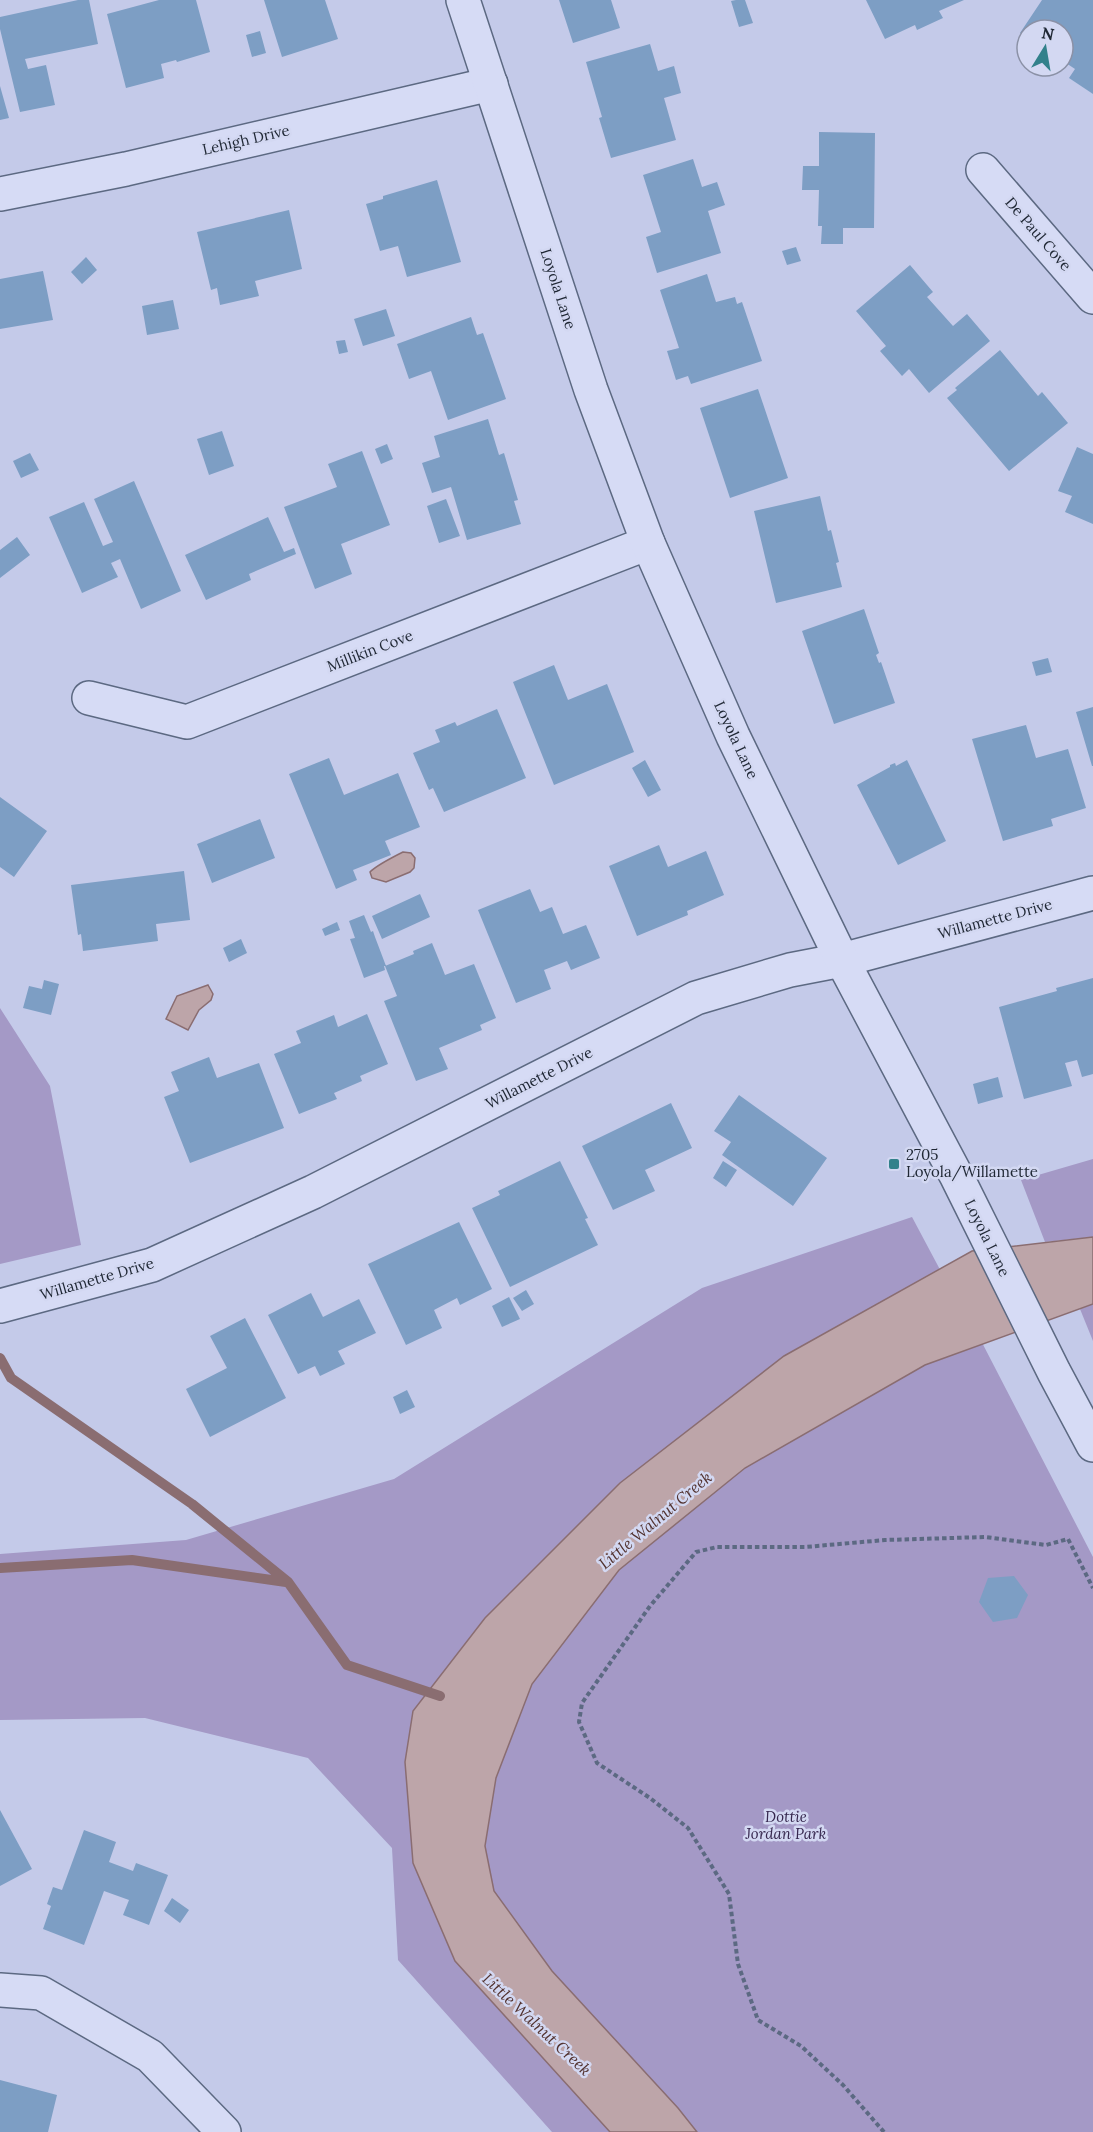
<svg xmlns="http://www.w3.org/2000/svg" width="1093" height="2132" font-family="Lora,serif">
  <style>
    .green { fill: #a499c6 }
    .water { fill: #bda5a9; stroke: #8a6d71; stroke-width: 1.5 }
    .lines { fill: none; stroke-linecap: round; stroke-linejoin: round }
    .stream { stroke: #8a6d71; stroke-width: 10 }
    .building { fill: #7d9ec4 }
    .minor-casing { stroke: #5c6982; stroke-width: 36 }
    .tertiary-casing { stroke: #5c6982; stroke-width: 36 }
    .path { stroke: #5c6982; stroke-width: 4; stroke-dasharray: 4.5 3; stroke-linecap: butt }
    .minor { stroke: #d6dbf5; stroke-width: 33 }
    .tertiary { stroke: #d6dbf5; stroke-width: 33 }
    .poi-dot { fill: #32818b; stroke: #d3d8f2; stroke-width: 2 }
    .labels { text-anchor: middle; stroke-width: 5; stroke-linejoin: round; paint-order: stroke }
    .street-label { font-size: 15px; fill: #1f2734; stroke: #d3d8f2 }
    .poi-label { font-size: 15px; fill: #1f2734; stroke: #d3d8f2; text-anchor: start }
    .park-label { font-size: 15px; font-style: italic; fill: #36274e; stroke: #d3d8f2 }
    .water-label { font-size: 16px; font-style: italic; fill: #52322f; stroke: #d3d8f2 }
  </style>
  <rect width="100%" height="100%" fill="#c4cae9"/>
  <path class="green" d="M0 1008 50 1086 81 1245 0 1264Z
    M1093 1159V1237L1045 1242 1021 1180Z
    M912 1217 970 1326 976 1331 1093 1557V2132H552L398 1960 392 1848 308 1758 145 1718 0 1720V1554L186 1540 394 1479 702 1288Z
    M1093 1304V1341L1080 1309Z"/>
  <path class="water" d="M403 852 411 853 415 858 414 868 410 872 386 882 372 878 370 872C376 866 395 856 403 852Z
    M208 985 213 994 211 1000 199 1010 188 1030 166 1019 177 996Z
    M1093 1237V1304L925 1365 745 1468 619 1570 532 1684 496 1778 485 1846 494 1891 552 1971 678 2108 697 2132H610L455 1961 413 1863 405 1762 413 1711 485 1618 620 1483 784 1356 972 1251Z"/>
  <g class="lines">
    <path class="stream" d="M0 1358 11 1378 192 1504 288 1582 347 1665 440 1696
      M0 1568 132 1560 286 1582"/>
  </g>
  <path class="building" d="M78 0H89L98 44 25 59 28 69 46 65 55 105 20 112 0 29V17Z
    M159 0H196L210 52 177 62 176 60 161 64 164 78 126 88 107 14Z
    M264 0H325L338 39 282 57Z
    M559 0H611L620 28 573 43Z
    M736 0H745L753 23 739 27 731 1Z
    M866 0H964L939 11 943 18 917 30 915 25 885 39Z
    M1042 0H1093V94L1069 78 1075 69 1063 61V30H1027V37L1020 33Z
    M260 31 266 53 252 57 246 35Z
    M650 44 658 71 674 66 681 93 664 98 676 140 611 158 599 118 602 117 586 62Z
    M0 86 9 118 0 120Z
    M819 132 875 133 874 228H843V244H821L822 226H818L819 190H802L803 166H819Z
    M693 159 702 187 717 182 725 205 708 211 721 253 657 273 646 237 661 232 643 175Z
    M437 180 461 262 407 277 398 246 380 251 366 204 383 199V196Z
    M289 210 302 269 255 281 259 296 220 305 217 288 211 290 197 232Z
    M796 247 801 261 787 265 782 251Z
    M86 257 97 270 82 284 71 272Z
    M910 265 933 292 927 297 953 326 967 314 990 341 929 393 909 369 902 376 880 351 886 346 856 311Z
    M43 271 53 320 0 329V279Z
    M707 274 716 302 735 297 737 304 742 302 762 361 691 384 688 376 676 380 667 351 679 348 660 290Z
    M173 300 179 329 147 335 142 306Z
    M386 309 395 336 363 346 354 319Z
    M471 317 477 335 483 333 506 399 448 420 431 371 409 379 397 344Z
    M345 340 348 352 339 354 336 341Z
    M1000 350 1038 396 1042 392 1068 423 1009 471 947 398 957 390 955 388Z
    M758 389 788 478 730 498 700 408Z
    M488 419 499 455 504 453 518 500 514 501 521 524 467 540 451 487 432 493 422 463 440 457 434 436Z
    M222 431 234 466 209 475 197 439Z
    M387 444 393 459 381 464 375 449Z
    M1077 447 1093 454V524L1065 512 1072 496 1058 491Z
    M362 451 390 525 341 544 352 574 315 589 284 507 337 487 328 464Z
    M30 453 39 470 21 478 13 461Z
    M134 481 181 591 141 609 120 559 111 563 118 577 82 593 49 517 84 502 103 546 113 542 94 499Z
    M820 496 828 531 831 530 839 562 836 563 842 587 776 603 754 511Z
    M446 499 460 536 439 543 427 506Z
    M268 517 284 552 294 548 296 554 249 574 251 580 206 600 185 555Z
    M17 537 30 555 0 578V550Z
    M864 609 879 653 876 655 879 663 881 662 895 703 834 724 802 631Z
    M1048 658 1052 672 1036 676 1032 662Z
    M554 665 568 700 607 684 634 752 554 785 513 682Z
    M1093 707V766H1092L1076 712Z
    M497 709 526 778 444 812 433 788 429 790 413 753 440 742 435 730 455 722 457 726Z
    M1026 725 1036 758 1068 749 1086 808 1051 819 1053 826 1003 841 972 739Z
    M329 758 344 795 398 773 420 827 385 841 391 855 353 870 357 880 336 889 289 774Z
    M645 760 661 790 648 797 632 768Z
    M907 760 946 841 898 865 857 785 890 767V765L895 763 896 766Z
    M0 797 47 831 14 877 0 867Z
    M260 819 275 858 212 883 197 844Z
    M659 845 668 867 706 851 724 895 687 911 688 915 637 936 609 866Z
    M184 871 190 920 156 924 158 941 83 951 81 934 78 935 71 885Z
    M530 889 540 912 552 907 563 934 586 925 600 958 571 970 567 961 544 970 551 989 516 1003 478 910Z
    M420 894 430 917 382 939 372 916Z
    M364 915 371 932 373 931 375 937 386 966H384L385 970 364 978 350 939 355 938 349 921Z
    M337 922 340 930 325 936 322 929Z
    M241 939 247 953 229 962 223 948Z
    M432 943 445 975 474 964 496 1018 480 1025 482 1030 439 1048 448 1069 416 1081 384 1001 397 996 385 966 414 954 413 951Z
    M1093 978V1074L1082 1077 1077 1060 1065 1063 1072 1086 1024 1099 999 1007 1057 991 1056 988Z
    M44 980 59 984 51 1015 23 1008 29 986 42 989Z
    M367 1014 388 1064 360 1076 362 1081 334 1093 337 1099 299 1114 274 1054 301 1043 296 1031 334 1015 338 1027Z
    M209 1057 217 1078 259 1063 284 1128 190 1163 164 1097 179 1091 171 1072Z
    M998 1077 1003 1097 978 1104 973 1084Z
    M739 1095 827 1158 793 1206 722 1155 731 1142 714 1131Z
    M671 1103 692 1148 645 1170 655 1191 613 1210 582 1146Z
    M560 1161 588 1218 585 1219 598 1245 510 1287 472 1208 500 1195 498 1191Z
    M723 1161 737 1170 726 1187 713 1178Z
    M459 1222 492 1289 460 1305 457 1298 434 1310 442 1328 406 1345 368 1264Z
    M526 1290 534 1304 522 1311 513 1298Z
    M311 1293 323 1317 359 1299 376 1333 338 1351 345 1364 320 1376 315 1366 298 1374 268 1315Z
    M509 1297 520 1319 502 1327 492 1306Z
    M245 1318 286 1398 210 1437 186 1389 227 1368 210 1336Z
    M407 1390 415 1407 400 1414 393 1397Z
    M1014 1576 1028 1595 1017 1618 993 1622 979 1602 988 1578Z
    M0 1810 32 1869 0 1886Z
    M84 1830 116 1842 109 1862 133 1871 136 1863 168 1875 149 1925 123 1915 129 1900 104 1891 84 1945 43 1929 51 1906 47 1904 53 1887 62 1890Z
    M172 1898 189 1910 180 1923 164 1911Z
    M0 2080 57 2095 48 2132H0Z"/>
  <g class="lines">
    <g class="minor-casing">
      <path id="minor" d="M983 170 1093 297
        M0 194 126 169 491 84
        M89 698 187 722 648 543
        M0 1306 152 1265 313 1192 696 998 790 970 842 960 1093 893
        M0 1990 41 1993 150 2056 224 2132"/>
    </g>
    <g class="tertiary-casing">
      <path id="tertiary" d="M463 0 591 390 648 543 733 736 842 960 956 1175 1054 1372 1093 1445"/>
    </g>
    <path class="path" d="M884 2132 843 2085 801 2046 758 2020 738 1964 729 1894 688 1828 650 1798 597 1763 579 1722 582 1703 650 1606 696 1552 717 1547H805L885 1540 985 1537 1046 1545 1068 1539 1093 1588"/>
    <use href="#minor" class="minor"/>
    <use href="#tertiary" class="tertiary"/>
  </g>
  <rect class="poi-dot" x="888" y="1158" width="12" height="12" rx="3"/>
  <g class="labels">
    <g class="street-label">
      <text transform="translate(246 140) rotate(-13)" y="5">Lehigh Drive</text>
      <text transform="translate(1038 234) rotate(49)" y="5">De Paul Cove</text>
      <text transform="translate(558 289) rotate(72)" y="5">Loyola Lane</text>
      <text transform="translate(370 651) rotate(-21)" y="5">Millikin Cove</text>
      <text transform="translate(736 740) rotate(65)" y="5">Loyola Lane</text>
      <text transform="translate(995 919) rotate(-15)" y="5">Willamette Drive</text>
      <text transform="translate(539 1078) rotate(-27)" y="5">Willamette Drive</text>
      <text transform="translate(987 1238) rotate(64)" y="5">Loyola Lane</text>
      <text transform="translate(97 1279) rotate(-16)" y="5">Willamette Drive</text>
    </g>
    <g class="poi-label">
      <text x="906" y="1160">2705<tspan x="906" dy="17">Loyola/Willamette</tspan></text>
    </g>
    <g class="park-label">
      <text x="786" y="1822">Dottie<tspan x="786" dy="17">Jordan Park</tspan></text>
    </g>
    <g class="water-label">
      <text transform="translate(655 1520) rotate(-40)" y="6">Little Walnut Creek</text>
      <text transform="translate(537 2024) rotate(43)" y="6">Little Walnut Creek</text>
    </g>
  </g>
  <g transform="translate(1045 48) rotate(11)"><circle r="28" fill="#d3d8f2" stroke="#8b91a6" stroke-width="1.5"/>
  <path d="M0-4.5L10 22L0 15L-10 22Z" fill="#32818b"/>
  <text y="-9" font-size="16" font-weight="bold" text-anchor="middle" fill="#1f2734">N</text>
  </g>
</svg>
